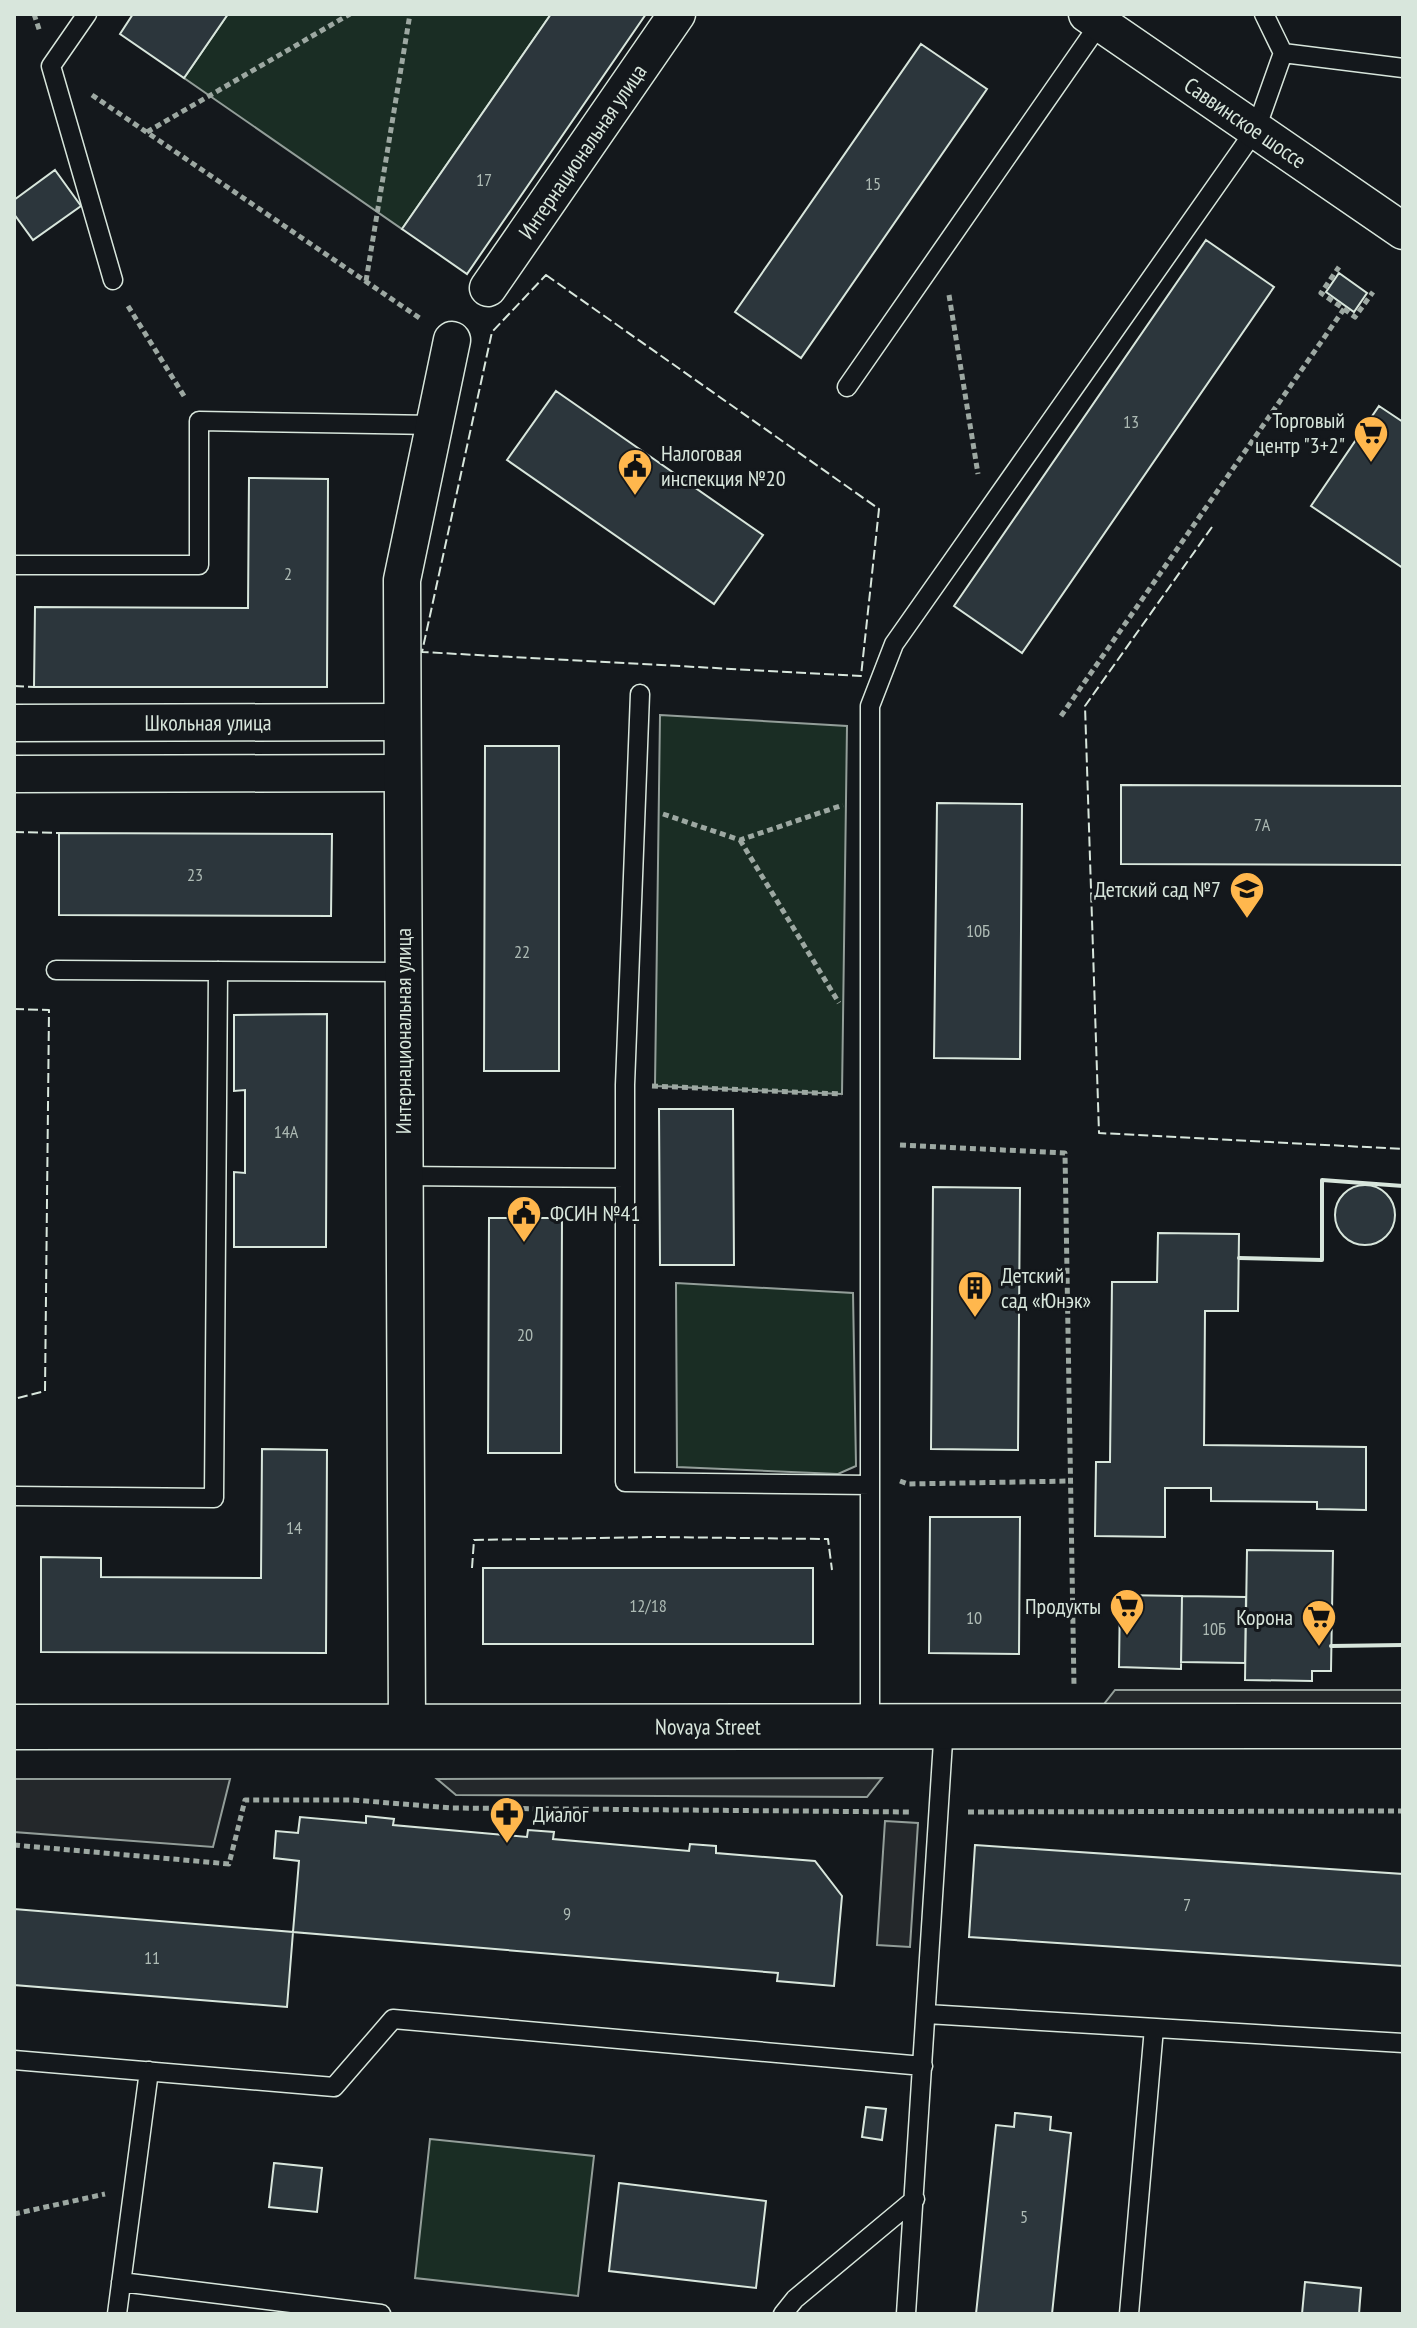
<svg xmlns="http://www.w3.org/2000/svg" width="1417" height="2328" font-family="'PT Sans Narrow',sans-serif">
  <style>
    .green { fill: #1a2d24; stroke: #939e99; stroke-width: 2 }
    .parking { fill: #24282b; stroke: #939e99; stroke-width: 2 }
    .building { fill: #2c363c; stroke: #d8e6dc; stroke-width: 2 }
    .lines { fill: none; stroke-linecap: round; stroke-linejoin: round }
    .lane-casing { stroke: #d8e6dc; stroke-width: 21 }
    .street-casing { stroke: #d8e6dc; stroke-width: 39 }
    .secondary-casing { stroke: #d8e6dc; stroke-width: 47 }
    .path { stroke: #9da8a2; stroke-width: 5; stroke-dasharray: 6 4; stroke-linecap: butt }
    .lane { stroke: #14181c; stroke-width: 18 }
    .street { stroke: #14181c; stroke-width: 36 }
    .secondary { stroke: #14181c; stroke-width: 44 }
    .fence { stroke: #d8e6dc; stroke-width: 2; stroke-dasharray: 10 4; stroke-linecap: butt }
    .wall { stroke: #d8e6dc; stroke-width: 4 }
    .labels { text-anchor: middle; stroke-width: 6; stroke-linejoin: round; paint-order: stroke }
    .number-label { font-size: 18px; fill: #adbab4 }
    .street-label { font-size: 22px; fill: #d8e6dc; stroke: #14181c }
    .poi-label { font-size: 22px; fill: #d8e6dc; stroke: #14181c; text-anchor: end }
  </style>
  <rect width="100%" height="100%" fill="#14181c"/>
  <path class="green" d="M228 14H551L402 229 184 78Z
    M660 715 847 726 842 1094 655 1086Z
    M676 1283 853 1293 856 1466 838 1474 677 1467Z
    M430 2139 594 2156 578 2296 415 2278Z"/>
  <path class="parking" d="M1115 1690H1403V1708H1101Z
    M882 1778 867 1797 456 1795 437 1779Z
    M230 1779 213 1847 14 1832V1779Z
    M885 1821 918 1823 910 1947 877 1945Z"/>
  <path class="building" d="M133 14H228L184 78 120 34Z
    M551 14H646L467 274 402 229Z
    M921 44 987 89 801 358 735 312Z
    M55 170 81 206 33 240 14 214V200Z
    M1206 240 1274 287 1022 653 954 606Z
    M1339 273 1367 293 1354 312 1326 292Z
    M556 391 763 535 714 604 507 460Z
    M1379 406 1403 422V568L1311 506Z
    M249 478 328 479 327 687H34L35 607 248 608Z
    M485 746H559V1071H484Z
    M1121 785 1403 786V865L1121 864Z
    M937 803 1022 804 1020 1059 934 1058Z
    M59 833 332 834 331 916 59 915Z
    M327 1014 326 1247H234V1172L245 1173V1090L234 1091V1015Z
    M659 1109H733L734 1265H660Z
    M1335 1215a30 30 0 1 1 60 0a30 30 0 1 1-60 0Z
    M933 1187 1020 1188 1018 1450 931 1449Z
    M489 1218H562L561 1453H488Z
    M1158 1233 1239 1234 1238 1311H1205L1204 1445 1366 1447V1510L1317 1509V1502L1211 1501V1488H1165V1537L1095 1536 1096 1462H1110L1112 1282H1157Z
    M262 1449 327 1450 326 1653 41 1652V1557L101 1558V1577L261 1578Z
    M930 1517H1020L1019 1654 929 1653Z
    M1247 1550 1333 1551 1331 1671H1312V1681L1245 1680Z
    M483 1568H813V1644H483Z
    M1120 1595 1182 1596 1181 1669 1119 1667Z
    M1182 1596 1246 1597 1245 1663 1181 1662Z
    M366 1816 394 1819 393 1825 527 1837 528 1830 554 1832 553 1839 689 1851 690 1844 716 1846V1853L815 1861 842 1896 834 1986 777 1981 778 1973 293 1932 299 1861 274 1858 276 1831 298 1833 300 1817 366 1823Z
    M975 1845 1403 1874V1966L969 1937Z
    M14 1909 293 1932 287 2007 14 1985Z
    M866 2107 886 2109 882 2140 862 2137Z
    M1015 2113 1051 2117 1050 2130 1071 2133 1052 2314H976L996 2125 1014 2127Z
    M274 2163 322 2168 317 2212 269 2207Z
    M619 2183 766 2201 756 2288 609 2271Z
    M1305 2282 1361 2288 1359 2314H1302Z"/>
  <g class="lines">
    <g class="lane-casing">
      <path id="lane" d="M87 14 51 66 113 280
        M1283 53 1403 68
        M847 387 1100 23
        M14 565H199V421L434 425
        M640 694 625 1085V1482L870 1485
        M56 970 402 972
        M403 1176 625 1178
        M14 1496 214 1498 218 971
        M870 1726V706L894 644 1256 129 1283 53 1264 14
        M927 2014 1403 2043
        M14 2060 334 2087 393 2019 923 2066
        M121 2282 381 2314
        M117 2314 149 2071
        M783 2314 795 2299 915 2199
        M906 2314 944 1726
        M1129 2314 1154 2028"/>
    </g>
    <g class="street-casing">
      <g id="street">
        <path id="s1" d="M1087 14 1403 231"/>
        <path id="s2" d="M488 288 677 14"/>
        <path id="s3" d="M14 723 401 722"/>
        <path d="M14 774 401 773"/>
        <path d="M407 1727 402 580 452 340"/>
      </g>
    </g>
    <g class="secondary-casing">
      <g id="secondary">
        <path id="s4" d="M14 1727 1403 1726"/>
      </g>
    </g>
    <path class="path" d="M34 14 40 32
      M92 95 421 319
      M147 132 350 14
      M366 281 410 14
      M949 295 978 474
      M128 306 184 396
      M1344 309 1355 317 1373 292
      M1061 716 1344 309 1321 293 1339 267
      M663 814 740 840 843 805
      M740 840 839 1003
      M652 1086 842 1094
      M900 1145 1065 1153 1074 1686
      M900 1481 908 1484 1071 1481
      M968 1812 1403 1811
      M14 1845 229 1864 245 1800H353L452 1808 910 1812
      M14 2214 105 2194"/>
    <use href="#lane" class="lane"/>
    <use href="#street" class="street"/>
    <use href="#secondary" class="secondary"/>
    <path class="fence" d="M546 275 879 509 861 676 422 652 492 332Z
      M1212 527 1085 706 1099 1133 1403 1149
      M14 686 34 687
      M14 832 59 833
      M14 1009 49 1010 45 1391 14 1399
      M472 1568 474 1540 656 1537 828 1539 832 1570"/>
    <path class="wall" d="M1239 1258 1322 1260V1180L1403 1186
      M1331 1646 1403 1645"/>
  </g>
  <defs>
    <g id="supermarket-pin" transform="scale(1.8)"><path d="M0 17L-7.5 6A9.5 9.5 0 1 1 7.5 6Z" fill="#ffb74d" stroke="#14181c"/><path d="M-6-5.5h2.5l.6 2H6L4.5 2H-2.5L-4.4-4H-6ZM-1.5 3.2a1.3 1.3 0 1 0 .1 0ZM3 3.2a1.3 1.3 0 1 0 .1 0Z" fill="#111"/></g>
    <g id="civic-pin" transform="scale(1.8)"><path d="M0 17L-7.5 6A9.5 9.5 0 1 1 7.5 6Z" fill="#ffb74d" stroke="#14181c"/><path d="M-.6-6.5H3V-4.5H.6V-3L4-1V1h2V6H-6V1h2V-1L-.6-3ZM-1.2 2.5V6h2.4V2.5Z" fill="#111"/></g>
    <g id="school-pin" transform="scale(1.8)"><path d="M0 17L-7.5 6A9.5 9.5 0 1 1 7.5 6Z" fill="#ffb74d" stroke="#14181c"/><path d="M0-5L7-2L0 1L-7-2ZM-4 1L0 2.5L4 1V4Q0 6-4 4Z" fill="#111"/></g>
    <g id="building-pin" transform="scale(1.8)"><path d="M0 17L-7.5 6A9.5 9.5 0 1 1 7.5 6Z" fill="#ffb74d" stroke="#14181c"/><path d="M-4-6H4V6H1V3H-1V6H-4ZM-2.5-4.3h1.7v1.8h-1.7ZM.8-4.3h1.7v1.8H.8ZM-2.5-1h1.7V.8h-1.7ZM.8-1h1.7V.8H.8Z" fill="#111"/></g>
    <g id="pharmacy-pin" transform="scale(1.8)"><path d="M0 17L-7.5 6A9.5 9.5 0 1 1 7.5 6Z" fill="#ffb74d" stroke="#14181c"/><path d="M-2-6h4v4h4v4h-4v4h-4v-4h-4v-4h4Z" fill="#111"/></g>
  </defs>
  <g fill-rule="evenodd">
    <use href="#supermarket-pin" x="1371" y="433"/>
    <use href="#civic-pin" x="635" y="466"/>
    <use href="#school-pin" x="1247" y="889"/>
    <use href="#civic-pin" x="524" y="1213"/>
    <use href="#building-pin" x="975" y="1288"/>
    <use href="#supermarket-pin" x="1127" y="1606"/>
    <use href="#supermarket-pin" x="1319" y="1617"/>
    <use href="#pharmacy-pin" x="507" y="1814"/>
  </g>
  <g class="labels">
    <g class="number-label">
      <text x="484" y="186">17</text>
      <text x="873" y="190">15</text>
      <text x="1131" y="428">13</text>
      <text x="288" y="580">2</text>
      <text x="1262" y="831">7А</text>
      <text x="195" y="881">23</text>
      <text x="978" y="937">10Б</text>
      <text x="522" y="958">22</text>
      <text x="286" y="1138">14А</text>
      <text x="525" y="1341">20</text>
      <text x="294" y="1534">14</text>
      <text x="648" y="1612">12/18</text>
      <text x="974" y="1624">10</text>
      <text x="1214" y="1635">10Б</text>
      <text x="1187" y="1911">7</text>
      <text x="567" y="1920">9</text>
      <text x="152" y="1964">11</text>
      <text x="1024" y="2223">5</text>
    </g>
    <g class="street-label">
      <text dy="8" stroke="none"><textPath href="#s1" startOffset="192">Саввинское шоссе</textPath></text>
      <text dy="8" stroke="none"><textPath href="#s2" startOffset="166">Интернациональная улица</textPath></text>
      <text dy="8" stroke="none"><textPath href="#s3" startOffset="194">Школьная улица</textPath></text>
      <text transform="translate(403 1031) rotate(-90)" y="8">Интернациональная улица</text>
      <text dy="8" stroke="none"><textPath href="#s4" startOffset="694">Novaya Street</textPath></text>
    </g>
    <g class="poi-label">
      <text x="1345" y="428">Торговый<tspan x="1345" dy="25">центр "3+2"</tspan></text>
      <text x="661" y="461" text-anchor="start">Налоговая<tspan x="661" dy="25">инспекция №20</tspan></text>
      <text x="1221" y="897">Детский сад №7</text>
      <text x="550" y="1221" text-anchor="start">ФСИН №41</text>
      <text x="1001" y="1283" text-anchor="start">Детский<tspan x="1001" dy="25">сад «Юнэк»</tspan></text>
      <text x="1101" y="1614">Продукты</text>
      <text x="1293" y="1625">Корона</text>
      <text x="533" y="1822" text-anchor="start">Диалог</text>
    </g>
  </g>
  <rect width="1417" height="2328" fill="none" stroke="#d8e6dc" stroke-width="32"/>
</svg>
